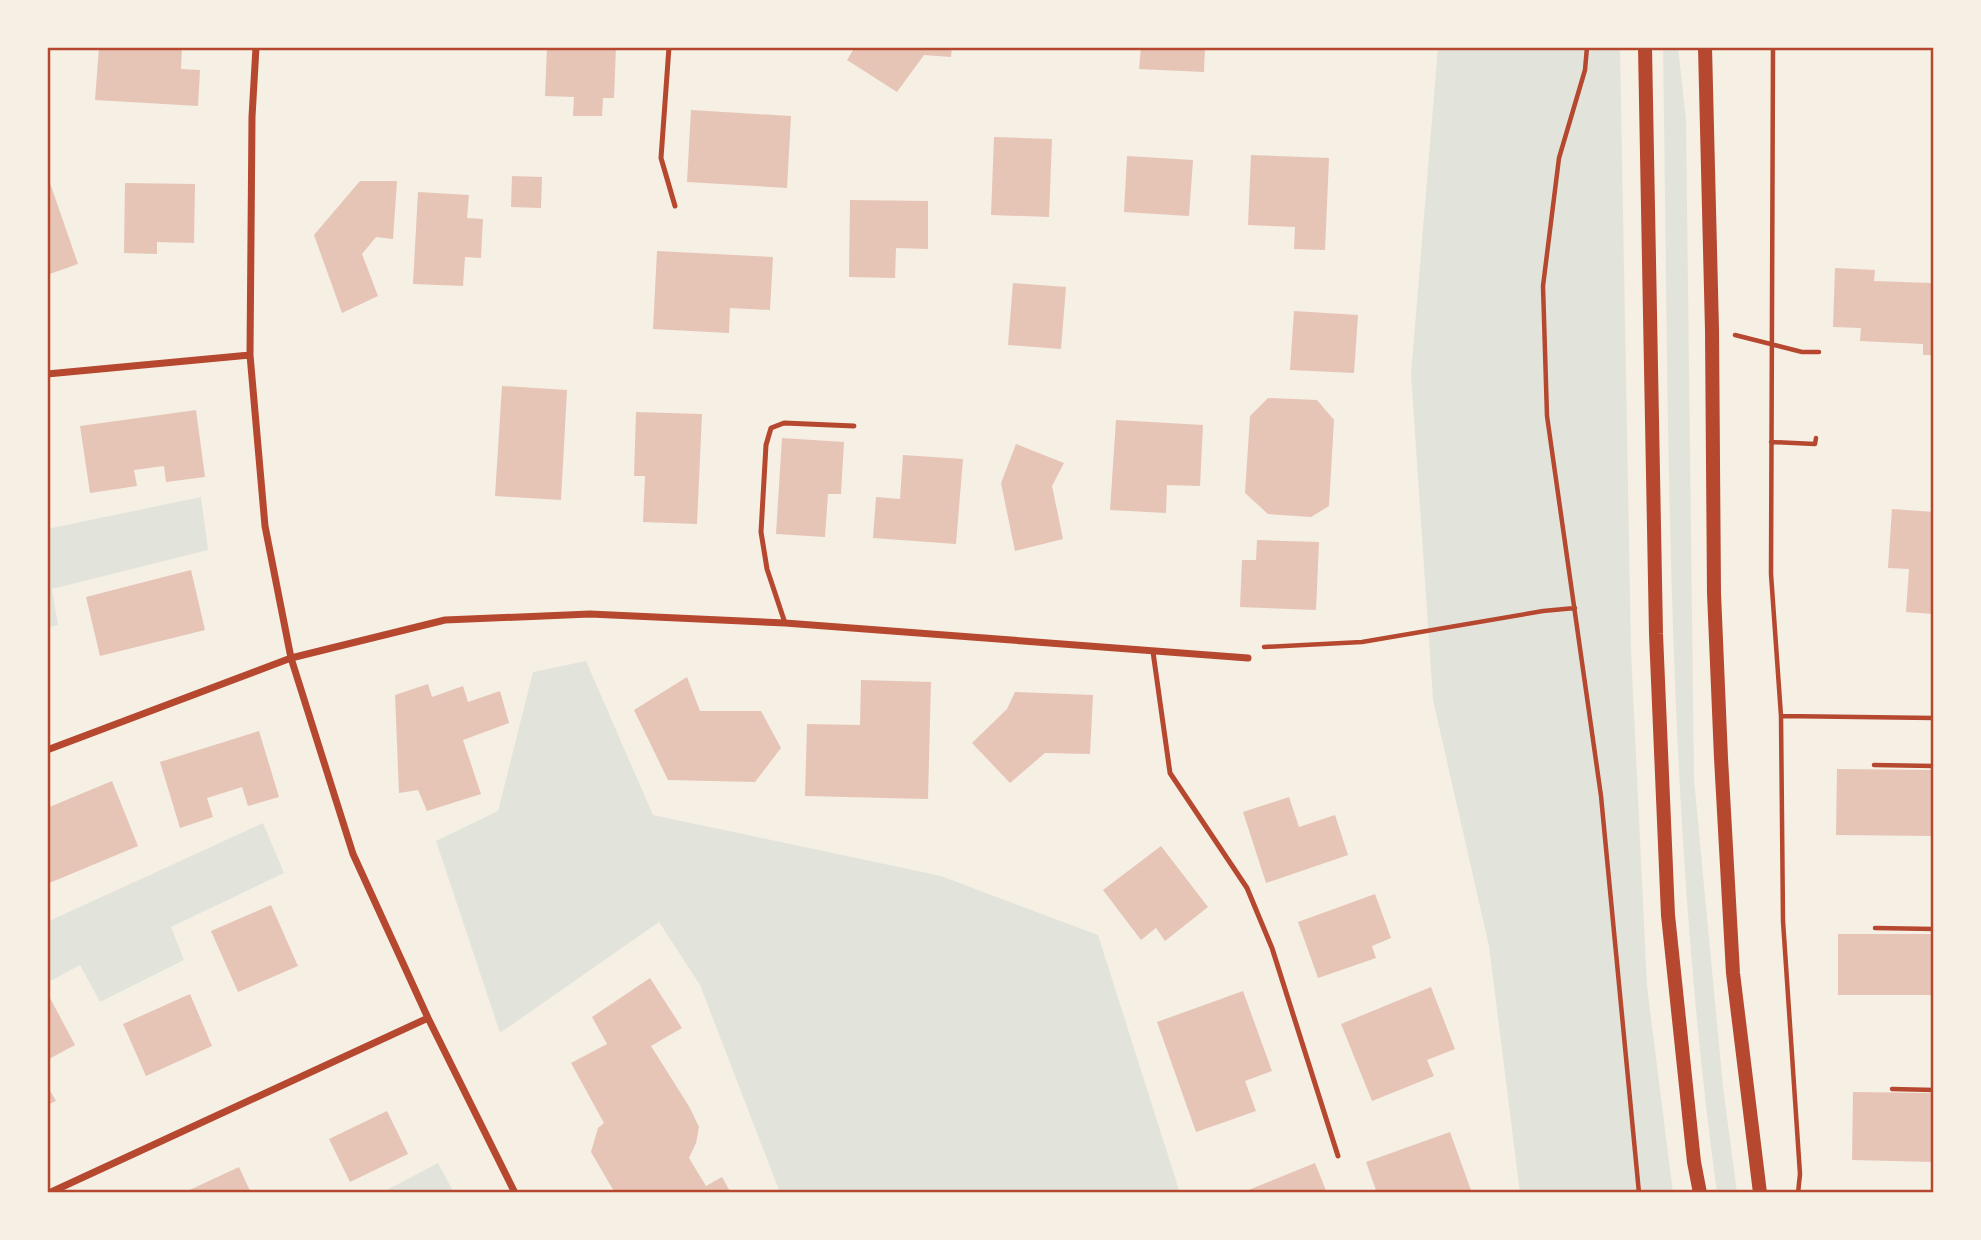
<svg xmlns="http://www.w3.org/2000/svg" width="1981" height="1240" font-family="'Nunito Sans',sans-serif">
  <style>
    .green { fill: #e2e4dc }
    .building { fill: #e6c5b7 }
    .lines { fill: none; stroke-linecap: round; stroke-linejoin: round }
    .path { stroke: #b5482f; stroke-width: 4.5 }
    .service { stroke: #b5482f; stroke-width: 5 }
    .minor { stroke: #b5482f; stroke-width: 7 }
    .secondary { stroke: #b5482f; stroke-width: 14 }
    .neatline { fill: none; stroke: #b5482f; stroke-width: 2.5 }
  </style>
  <rect width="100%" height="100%" fill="#f6efe4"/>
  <path class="green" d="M1438 47H1620L1631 651 1647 986 1673 1193H1520L1489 946 1433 700 1411 374Z
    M1663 47H1678L1686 120 1694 779 1723 1087 1737 1193H1717C1665 813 1669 430 1663 47Z
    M201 497 208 550 52 589 58 625 47 628V529Z
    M586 661 653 815 941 876 1098 935 1180 1193H780L700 985 659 922 500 1033 436 841 498 811 533 672Z
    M263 823 284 873 171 927 184 960 100 1002 80 965 47 983V922Z
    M438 1163 454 1193H381Z"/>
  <path class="building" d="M99 47H182L181 69 200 70 198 106 95 100Z
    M547 47H616L614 98H603L602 116H573L574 97 545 96Z
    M855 47H952L951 57 924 55 897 92 847 60Z
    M1141 47H1205L1204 72 1139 69Z
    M691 110 791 116 787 188 687 182Z
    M994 137 1052 139 1049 217 991 215Z
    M1251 155 1329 158 1325 250 1294 249 1295 227 1248 225Z
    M1127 156 1193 160 1189 216 1124 212Z
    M512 176 542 177 541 208 511 207Z
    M360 181H397L393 239 376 237 362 254 378 296 342 313 314 235Z
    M50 183 78 264 47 275V184Z
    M125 183 195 184 194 243 157 242V254L124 253Z
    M418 192 469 195 467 218 483 219 481 258 465 257 463 286 413 284Z
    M850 200 928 201V249L896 248 895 278 849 277Z
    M657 251 773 257 770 310 730 308 729 333 653 329Z
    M1835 268 1875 270 1874 281 1932 283 1934 355H1923V344L1860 341 1861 328 1833 327Z
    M1013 283 1066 287 1061 349 1008 345Z
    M1294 311 1358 315 1354 373 1290 370Z
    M502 386 567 390 561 500 495 496Z
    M1268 398 1317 400 1334 420 1329 506 1311 517 1268 514 1245 493 1250 416Z
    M196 410 205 477 166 482 164 466 134 470 137 486 90 493 80 426Z
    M636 412 702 414 697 524 643 522 645 476H634Z
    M1116 420 1203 425 1200 486 1167 485 1166 513 1110 510Z
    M782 438 844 442 841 494H828L825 537 776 534Z
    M1016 444 1064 463 1052 486 1063 539 1015 551 1001 483Z
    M903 455 963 459 956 544 873 538 876 497 900 499Z
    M1892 509 1934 512V614L1906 612 1909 569 1888 568Z
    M1257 540 1319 542 1316 610 1240 607 1242 560H1256Z
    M191 570 205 630 100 656 86 597Z
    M687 677 700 711H761L781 748 755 782 668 780 634 710Z
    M861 680 931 682 928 799 805 796 807 724 860 725Z
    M428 684 432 697 463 686 468 702 500 691 509 723 463 740 481 794 427 811 418 790 399 793 395 695Z
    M1015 692 1093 695 1090 754 1045 753 1010 783 972 743 1007 709Z
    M259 731 279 797 248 806 242 787 207 798 213 817 180 828 160 762Z
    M1837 769 1934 770V836L1836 835Z
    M112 781 138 846 47 884V808Z
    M1289 797 1299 827 1335 815 1348 855 1266 883 1243 812Z
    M1161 846 1208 907 1165 941 1156 928 1141 940 1103 890Z
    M1375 894 1391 938 1372 946 1376 958 1318 978 1298 922Z
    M271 905 298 966 238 992 211 931Z
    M1838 934H1934V995H1838Z
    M650 978 682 1028 651 1046 690 1108 699 1127 696 1143 689 1158 706 1186 722 1177 731 1193H615L591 1152 598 1128 604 1123 571 1063 607 1044 592 1017Z
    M1431 987 1455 1049 1427 1060 1434 1076 1372 1101 1341 1024Z
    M1243 991 1272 1071 1245 1081 1256 1111 1196 1132 1157 1022Z
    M190 994 212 1046 146 1076 123 1024Z
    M50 998 75 1045 47 1060V1000Z
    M47 1085 56 1101 47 1105Z
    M1853 1092 1934 1093V1162L1852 1160Z
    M387 1111 408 1154 350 1182 329 1139Z
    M1450 1132 1472 1193H1377L1366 1162Z
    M1315 1163 1327 1193H1241Z
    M239 1167 251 1193H183Z"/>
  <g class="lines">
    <path class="path" d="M1587 47 1585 70 1559 158 1543 286 1547 416 1601 796 1639 1193
      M1773 47 1771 574 1781 716 1783 921 1800 1174 1798 1193
      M1735 335 1802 352H1819
      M1771 442 1815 444 1816 438
      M1264 647 1362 642 1543 611 1575 608
      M1781 716 1934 718
      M1874 765 1934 766
      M1875 928 1934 929
      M1892 1089 1934 1090"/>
    <path class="service" d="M669 47 661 158 675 206
      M785 623 767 569 761 532 766 445 771 428 784 423 854 426
      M1153 652 1170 773 1247 888 1272 948 1338 1156"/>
    <path class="minor" d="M256 47 252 117 250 355 265 526 291 658 353 854 428 1018 515 1193
      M47 374 250 355
      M47 750 291 658 445 620 590 614 785 623 1248 658
      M49 1193 428 1018"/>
    <path class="secondary" d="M1645 47 1656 634 1668 915 1694 1162 1700 1193
      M1705 47 1712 330 1714 593 1721 758 1733 973 1760 1193"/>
  </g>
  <rect width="1981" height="1240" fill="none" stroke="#f6efe4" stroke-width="98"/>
  <rect x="49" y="49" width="1883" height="1142" class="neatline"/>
</svg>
